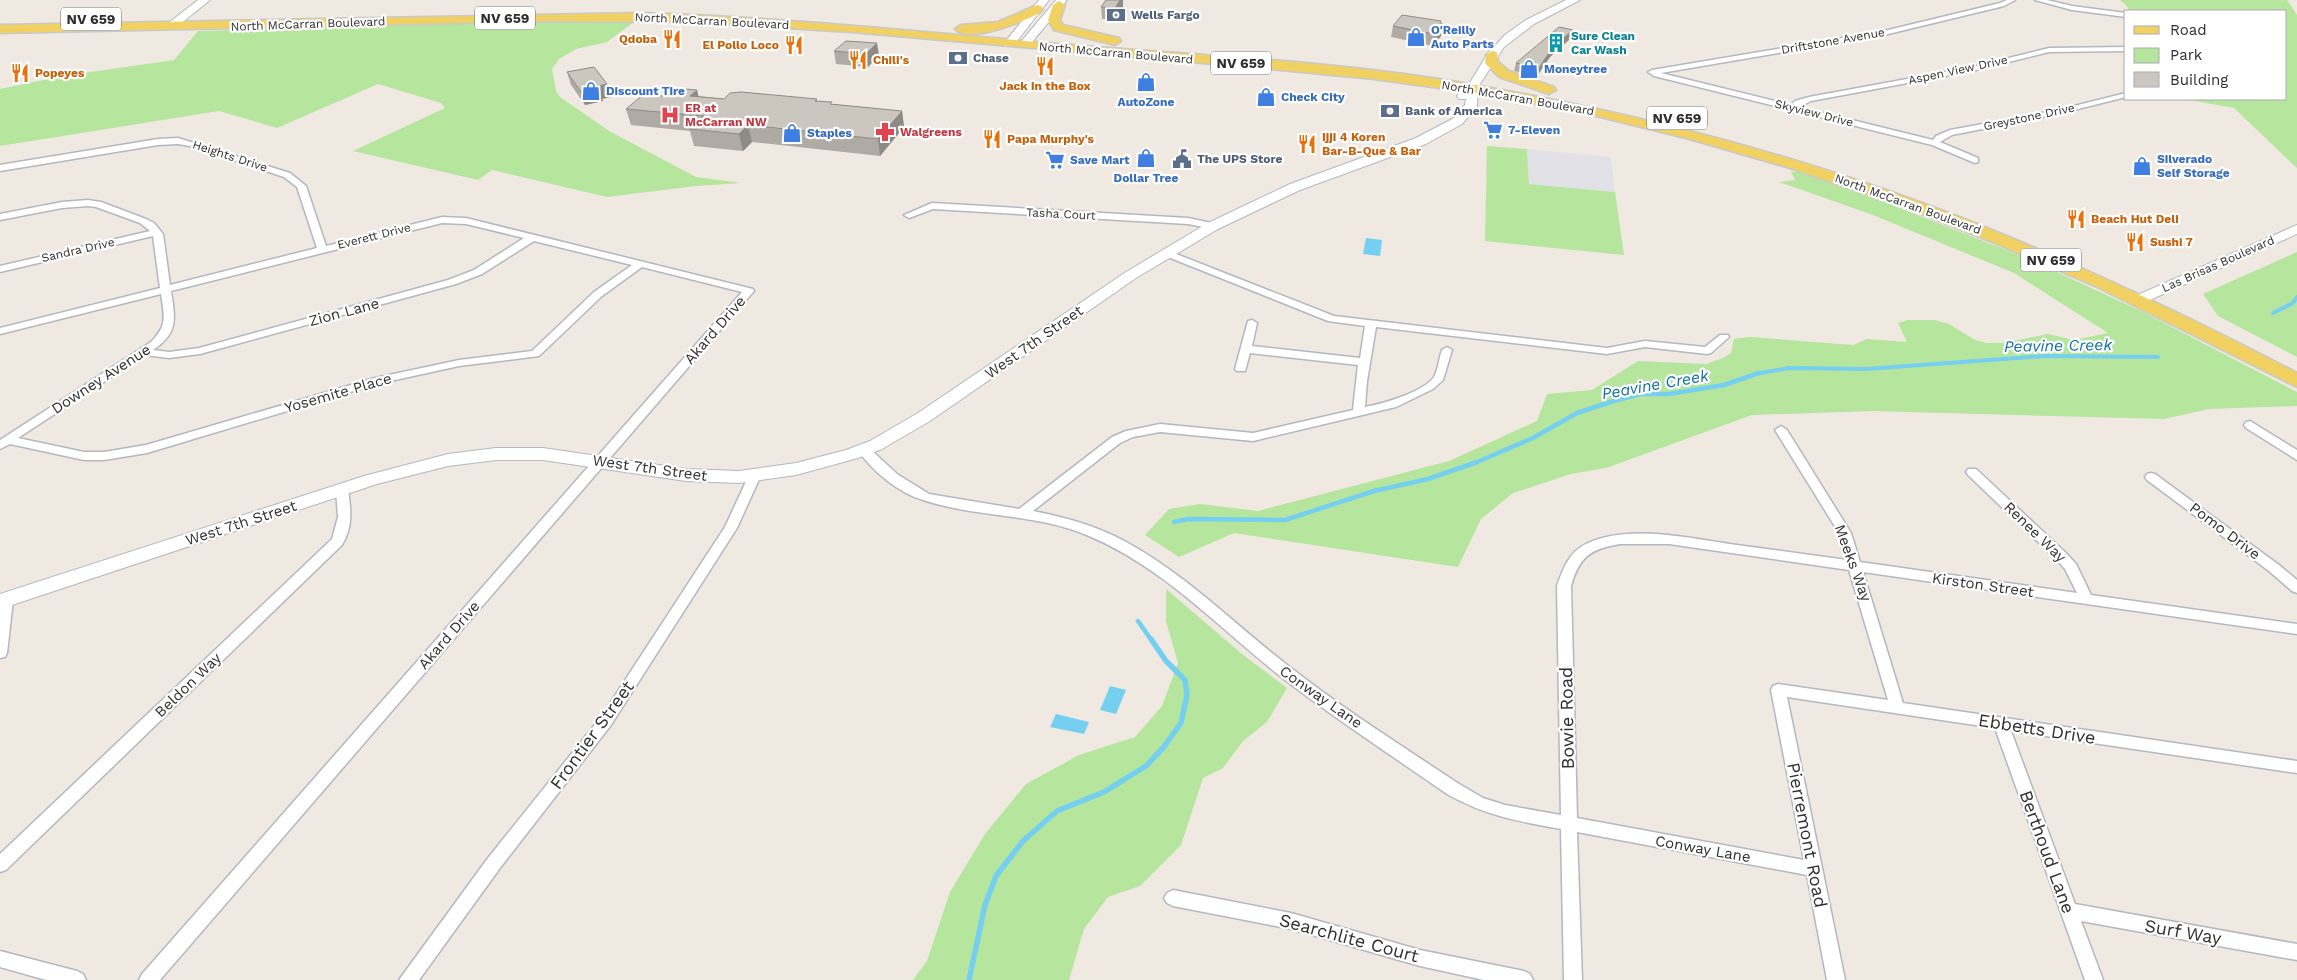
<svg xmlns="http://www.w3.org/2000/svg" width="2297" height="980" font-family="'Work Sans',sans-serif">
  <style>
    .industrial { fill: #e3e1e8 }
    .green { fill: #b6e59e }
    .water { fill: #75cff0 }
    .lines { fill: none; stroke-linecap: round; stroke-linejoin: round }
    .stream-far2 { stroke: #75cff0; stroke-width: 4 }
    .stream-far1 { stroke: #75cff0; stroke-width: 4.5 }
    .stream { stroke: #75cff0; stroke-width: 5.5 }
    .street-casing { stroke: #b4b7c1; stroke-width: 3 }
    .secondary-casing { stroke: #b4b7c1; stroke-width: 2 }
    .primary-casing { stroke: #c9c9c9; stroke-width: 3 }
    .street { fill: #fff; fill-rule: evenodd }
    .secondary { fill: #fff; fill-rule: evenodd }
    .primary { fill: #f2d163; fill-rule: evenodd }
    .wall { fill: #afaba4 }
    .shaded-wall { fill: #8e8b86 }
    .building { fill: #cbc7bf; stroke: #8e8b86 }
    .labels { text-anchor: middle; stroke-width: 4.5; stroke-linejoin: round; paint-order: stroke }
    .far-service-label { font-size: 12px; font-weight: bold; fill: #4e5e75; stroke: #fff; text-anchor: start }
    .far-street-label { font-size: 12px; fill: #2e2e2e; stroke: #fff }
    .far-shop-label { font-size: 12px; font-weight: bold; fill: #366cbe; stroke: #fff; text-anchor: start }
    .far-culture-label { font-size: 12px; font-weight: bold; fill: #0d838f; stroke: #fff; text-anchor: start }
    .far-food-label { font-size: 12px; font-weight: bold; fill: #c56008; stroke: #fff; text-anchor: start }
    .far-health-label { font-size: 12px; font-weight: bold; fill: #be3a42; stroke: #fff; text-anchor: start }
    .shield { fill: #fff; stroke: #6d6d6d; stroke-width: 1 }
    .shield-label { font-size: 14px; font-weight: bold; fill: #2e2e2e }
    .street-label { font-size: 15px; fill: #2e2e2e; stroke: #fff }
    .water-label { font-size: 16px; font-style: italic; fill: #0d6fa3; stroke: #fff }
    .near-street-label { font-size: 18px; fill: #2e2e2e; stroke: #fff }
  </style>
  <rect width="100%" height="100%" fill="#efe9e1"/>
  <path class="industrial" d="M1527 149 1611 157 1615 192 1529 184Z"/>
  <path class="green" d="M2120 0H2287L2297 15V168L2234 108 2184 99H2286V11H2129L2127 6Z
    M559 21 634 22 607 42 576 49 559 59 552 69 556 91 560 97 609 131 696 177 741 183 696 186 607 197 492 170 478 180 353 151 445 108 441 103 378 84 277 128 219 111 0 146V89L63 76 174 60 198 31Z
    M1487 146 1527 149 1529 184 1615 192 1624 255 1485 241Z
    M1791 172H1800L1877 199 2029 259 2143 312 2297 392V406L2209 409 2164 419 1872 411 1752 415 1606 468 1571 474 1513 493 1481 519 1458 567 1234 533 1179 557 1145 535 1169 509 1200 504 1258 511 1449 461 1537 421 1547 394 1592 390 1638 361 1706 364 1723 358 1731 353 1734 339 1750 337 1853 345 1867 339 1907 342 1898 323 1908 320H1935L1949 324 1975 340 1987 343H2002L2048 334 2074 340 2108 333 2014 273 1873 215 1779 182 1795 180Z
    M2297 252V357L2218 316 2203 294Z
    M1166 589 1242 654 1287 688 1267 722 1243 741 1223 768 1203 778 1181 845 1140 886 1108 897 1084 929 1069 980H913L927 961 950 892 985 834 1026 784 1079 755 1135 737 1162 706 1178 663 1166 621Z"/>
  <path class="water" d="M1366 238 1382 240 1380 256 1363 254Z
    M1110 686 1126 690 1116 714 1100 710Z
    M1056 714 1089 722 1084 734 1050 727Z"/>
  <g class="lines">
    <path class="stream-far2" d="M2273 313 2293 303 2297 297
      M1755 374 1789 368 1866 369 2046 356 2158 357"/>
    <path class="stream-far1" d="M1174 522 1188 519 1285 520 1374 491 1428 479 1477 462 1533 438 1577 413 1617 400 1641 394H1669L1724 385 1759 373
      M1138 621 1152 641"/>
    <path class="stream" d="M969 980 985 905 996 876 1023 841 1057 811 1104 792 1146 766 1163 748 1181 723 1187 695 1185 680 1166 661 1151 639"/>
    <g class="street-casing">
      <path id="street" d="M2007 0H2015L2004 6 1884 35 1661 73 1791 105 1795 101 1809 97 1972 67 2049 48 2126 47V51L2049 52 1972 71 1811 101 1799 107 1933 140 1936 136 1950 130 2058 110 2126 93V97L2058 114 1952 135 1940 142 1978 158V162L1975 163 1932 145 1654 76 1648 72 1652 70 1884 31 2000 3Z
        M2035 0H2047L2072 6 2126 13V17L2072 10Z
        M178 138 290 173 306 186 326 246 442 217 466 218 753 289 754 291 160 980H139L142 974 742 292 642 267 602 296 539 356 459 366 377 384 147 453 104 460H84L10 444 0 449V440L151 342C168 325 164 316 161 294L0 334V328L160 288 153 236 0 272V266L150 231 140 223 96 207 88 206 62 208 0 220V214L62 202 88 200 101 202 146 219 154 223 163 234 170 285 317 248 297 187 284 177 190 146 178 144 158 145 0 171V165L158 139ZM442 223 466 224 524 238 474 270 448 280 199 348 169 352 153 350C179 333 175 318 171 291ZM534 241 632 265 594 292 532 351 459 360 375 378 146 445 104 452H84L18 438 145 355 169 358 200 354 456 284 482 274Z
        M932 203 1188 218 1216 224 1218 226 1213 229 1188 224 933 209 909 218 904 215Z
        M1166 250 1334 316 1607 348 1645 341 1705 347 1720 335H1728L1729 337 1711 353 1707 354 1645 347 1607 354 1376 327 1367 381 1365 407C1382 404 1424 392 1434 377 1438 370 1439 358 1442 350L1447 347 1452 350 1443 380 1433 389 1396 407 1253 441 1160 432 1133 437 1120 443 1033 511C1065 517 1097 526 1126 542 1187 575 1236 626 1291 668 1345 710 1402 746 1459 784L1483 798 1505 805 1561 815 1557 586C1563 569 1569 552 1586 544 1629 523 1692 539 1737 545 1774 550 1810 555 1847 560L1839 533 1775 430 1781 426 1787 430 1851 533 1860 562 2077 593 2065 569 2056 559 1968 475 1966 472 1968 469H1976L2066 553 2076 564 2091 595 2297 624V634L1863 572 1903 703 2297 761V773L2011 731 2075 904 2297 944V960L2081 921 2103 980H2085L1995 728 1787 697 1845 980H1827L1807 875 1577 832 1582 980H1564L1561 829C1517 821 1486 816 1447 794 1391 755 1334 718 1280 676 1218 627 1163 567 1089 536 1036 513 977 518 923 500 899 493 872 471 858 450L860 447H868L897 474 929 494 1019 509 1112 437 1126 431 1160 424 1253 433 1353 410 1358 365 1250 353 1245 371H1237L1235 369 1248 321 1252 320 1257 323 1252 346 1360 358 1365 326 1328 321 1163 255 1161 253ZM1620 544H1669L1849 570 1888 700 1778 684 1773 686 1771 690 1804 860 1577 818 1571 586C1579 557 1590 549 1620 544Z
        M2250 421 2297 450V460L2246 428 2244 425 2246 422Z
        M755 471 761 475 737 528 611 725 500 868 419 980H399L488 858 601 717 725 527 749 475Z
        M2151 473 2155 474 2279 565 2297 580V593L2292 591 2269 571 2147 480 2145 477 2147 474Z
        M342 486 348 490C351 510 353 527 342 545L6 870 0 872V854L332 539 338 517 336 490Z
        M6 595 11 596 13 600 7 653 5 657 0 658V598Z
        M1173 890 1291 913 1420 950 1524 971 1530 974 1533 980H1484L1420 966 1291 929 1173 906 1167 903 1164 898 1167 893Z
        M0 951 77 971 83 974 86 980H46L0 967Z"/>
    </g>
    <g class="secondary-casing">
      <path id="secondary" d="M198 0H210L174 29H166V25Z
        M1039 0H1049L1013 46H1005L1003 44 1005 42Z
        M1056 0H1067L1028 47H1020L1018 45 1020 43Z
        M1566 0H1580L1534 24 1504 47 1478 87 1477 106 1462 124 1426 144 1300 190 1218 229 1136 278 930 421 882 449 858 458 796 475 739 483 686 481 543 460H496L448 466 377 484 0 609V594L364 476 448 454 496 448H543L686 469 739 471 796 463 846 450 870 441 918 413 1126 272 1208 223 1290 184 1416 138 1454 118 1465 105 1466 99H1459L1457 96 1471 81 1488 53 1506 34 1526 20Z
        M2297 225V234L2143 303H2133L2130 300 2133 297Z"/>
    </g>
    <g class="primary-casing">
      <path id="primary" d="M1059 1 1065 5 1060 20 1063 25 1119 38 1121 41 1115 45 1054 30 1048 20 1053 5Z
        M1037 5 1041 6 1043 9 1041 12C1026 21 969 44 955 29L961 25 998 22Z
        M639 13C780 17 920 32 1060 44 1200 56 1342 61 1480 86 1661 118 1839 166 2009 237 2108 278 2203 324 2297 373V387L2095 286 1995 243 1893 203 1790 168 1686 138 1584 113 1476 93 1374 79 1270 69 852 32 692 22 550 21 0 33V25Z
        M1492 51 1497 52 1498 62 1509 71 1554 87 1556 90 1549 94 1499 77 1485 63 1486 55Z"/>
    </g>
    <use href="#street" class="street"/>
    <use href="#secondary" class="secondary"/>
    <use href="#primary" class="primary"/>
  </g>
  <path class="wall" d="M1106 0H1123V7L1115 20 1102 19 1101 7Z
    M1441 23 1443 24 1441 36 1433 46 1391 37 1393 26Z
    M1573 30 1571 38 1550 57 1537 76 1514 71 1516 63Z
    M834 51 879 55 868 67 836 64Z
    M567 72 611 97 602 99 603 101 585 105 571 85Z
    M697 90 698 96 724 99H817V101L832 104 902 111 904 127 880 156 752 142 743 151 694 146 690 131 631 125 626 109 663 96Z"/>
  <path class="shaded-wall" d="M1120 0H1123V7L1115 20V8Z
    M1441 21 1440 26 1443 24 1441 36 1433 46 1434 34Z
    M1573 30 1571 38 1550 57 1537 76 1539 68 1552 48Z
    M877 43 879 55 868 67 866 54Z
    M607 84 611 97 602 99 603 101 585 105 581 92 598 86Z
    M697 90 701 106 690 96Z
    M902 111 904 127 880 156 878 139Z
    M748 125 752 142 743 151 739 134Z"/>
  <path class="building" d="M1106 0H1120L1115 8 1101 7Z
    M1402 15 1441 21 1440 23 1443 24 1434 34 1393 26Z
    M1559 27 1573 30 1552 48 1539 68 1516 63Z
    M846 41 877 43 866 54 834 51Z
    M594 67 607 84 598 86 599 89 581 92 567 72Z
    M673 88 697 90 690 96 724 99 730 93 741 92 817 99 815 101 832 102 830 104 902 111 878 139 748 125 739 134 690 129 704 116 626 109 644 94 663 96Z"/>
  <defs>
    <g id="bank-bare" transform="scale(1.5)"><path d="M-6-4H6V4H-6ZM0-2.3a2.3 2.3 0 1 0 0 4.6a2.3 2.3 0 1 0 0-4.6Z" fill="#5c6f8a" stroke="#fff" stroke-width="2.5" paint-order="stroke"/></g>
    <g id="shop-bare" transform="scale(1.5)"><path d="M-5-2.5h2.3a2.7 3.5 0 0 1 5.4 0H5L5.5 6h-11ZM-1.5-2.5h3a1.5 2.3 0 0 0-3 0Z" fill="#3f7fe0" stroke="#fff" stroke-width="2.5" paint-order="stroke"/></g>
    <g id="restaurant-bare" transform="scale(1.5)"><path d="M-5-6h1v4h1v-4h1v4h1v-4h1v5L-1.5 .5V6h-2V.5L-5-1ZM5-6V6H3V1.5H1.5Q1.5-4 5-6Z" fill="#e8710a" stroke="#fff" stroke-width="2.5" paint-order="stroke"/></g>
    <g id="building-bare" transform="scale(1.5)"><path d="M-4-6H4V6H1V3H-1V6H-4ZM-2.5-4.3h1.7v1.8h-1.7ZM.8-4.3h1.7v1.8H.8ZM-2.5-1h1.7V.8h-1.7ZM.8-1h1.7V.8H.8Z" fill="#0f9aa8" stroke="#fff" stroke-width="2.5" paint-order="stroke"/></g>
    <g id="hospital-bare" transform="scale(1.5)"><path d="M-5-5h3v3.5h4V-5h3V5h-3V1.5h-4V5h-3Z" fill="#e0444e" stroke="#fff" stroke-width="2.5" paint-order="stroke"/></g>
    <g id="supermarket-bare" transform="scale(1.5)"><path d="M-6-5.5h2.5l.6 2H6L4.5 2H-2.5L-4.4-4H-6ZM-1.5 3.2a1.3 1.3 0 1 0 .1 0ZM3 3.2a1.3 1.3 0 1 0 .1 0Z" fill="#3f7fe0" stroke="#fff" stroke-width="2.5" paint-order="stroke"/></g>
    <g id="pharmacy-bare" transform="scale(1.5)"><path d="M-2-6h4v4h4v4h-4v4h-4v-4h-4v-4h4Z" fill="#e0444e" stroke="#fff" stroke-width="2.5" paint-order="stroke"/></g>
    <g id="civic-bare" transform="scale(1.5)"><path d="M-.6-6.5H3V-4.5H.6V-3L4-1V1h2V6H-6V1h2V-1L-.6-3ZM-1.2 2.5V6h2.4V2.5Z" fill="#5c6f8a" stroke="#fff" stroke-width="2.5" paint-order="stroke"/></g>
  </defs>
  <g fill-rule="evenodd">
    <use href="#bank-bare" x="1116" y="15"/>
    <use href="#shop-bare" x="1416" y="37"/>
    <use href="#restaurant-bare" x="672" y="39"/>
    <use href="#building-bare" x="1556" y="43"/>
    <use href="#restaurant-bare" x="794" y="45"/>
    <use href="#bank-bare" x="958" y="58"/>
    <use href="#restaurant-bare" x="858" y="60"/>
    <use href="#restaurant-bare" x="1045" y="66"/>
    <use href="#shop-bare" x="1529" y="69"/>
    <use href="#restaurant-bare" x="20" y="73"/>
    <use href="#shop-bare" x="1146" y="82"/>
    <use href="#shop-bare" x="591" y="91"/>
    <use href="#shop-bare" x="1266" y="97"/>
    <use href="#bank-bare" x="1390" y="111"/>
    <use href="#hospital-bare" x="670" y="115"/>
    <use href="#supermarket-bare" x="1493" y="130"/>
    <use href="#pharmacy-bare" x="885" y="132"/>
    <use href="#shop-bare" x="792" y="133"/>
    <use href="#restaurant-bare" x="992" y="139"/>
    <use href="#restaurant-bare" x="1307" y="144"/>
    <use href="#shop-bare" x="1146" y="158"/>
    <use href="#civic-bare" x="1182" y="159"/>
    <use href="#supermarket-bare" x="1055" y="160"/>
    <use href="#shop-bare" x="2142" y="166"/>
    <use href="#restaurant-bare" x="2076" y="219"/>
    <use href="#restaurant-bare" x="2135" y="242"/>
  </g>
  <g class="labels">
    <g class="far-service-label">
      <text x="1131" y="19">Wells Fargo</text>
      <text x="973" y="62">Chase</text>
      <text x="1405" y="115">Bank of America</text>
      <text x="1197" y="163">The UPS Store</text>
    </g>
    <g class="far-street-label">
      <text transform="translate(712 21) rotate(3)" y="4">North McCarran Boulevard</text>
      <text transform="translate(308 24) rotate(-2)" y="4">North McCarran Boulevard</text>
      <text transform="translate(1833 41) rotate(-10)" y="4">Driftstone Avenue</text>
      <text transform="translate(1116 53) rotate(5)" y="4">North McCarran Boulevard</text>
      <text transform="translate(1958 70) rotate(-12)" y="4">Aspen View Drive</text>
      <text transform="translate(1518 98) rotate(10)" y="4">North McCarran Boulevard</text>
      <text transform="translate(1814 113) rotate(14)" y="4">Skyview Drive</text>
      <text transform="translate(2029 117) rotate(-12)" y="4">Greystone Drive</text>
      <text transform="translate(230 156) rotate(18)" y="4">Heights Drive</text>
      <text transform="translate(1908 204) rotate(20)" y="4">North McCarran Boulevard</text>
      <text transform="translate(1061 214) rotate(3)" y="4">Tasha Court</text>
      <text transform="translate(374 236) rotate(-14)" y="4">Everett Drive</text>
      <text transform="translate(78 250) rotate(-13)" y="4">Sandra Drive</text>
      <text transform="translate(2218 264) rotate(-24)" y="4">Las Brisas Boulevard</text>
    </g>
    <g class="far-shop-label">
      <text x="1431" y="34">O'Reilly<tspan x="1431" dy="14">Auto Parts</tspan></text>
      <text x="1544" y="73">Moneytree</text>
      <text x="606" y="95">Discount Tire</text>
      <text x="1281" y="101">Check City</text>
      <text x="1146" y="106" text-anchor="middle">AutoZone</text>
      <text x="1508" y="134">7-Eleven</text>
      <text x="807" y="137">Staples</text>
      <text x="2157" y="163">Silverado<tspan x="2157" dy="14">Self Storage</tspan></text>
      <text x="1070" y="164">Save Mart</text>
      <text x="1146" y="182" text-anchor="middle">Dollar Tree</text>
    </g>
    <g class="far-culture-label">
      <text x="1571" y="40">Sure Clean<tspan x="1571" dy="14">Car Wash</tspan></text>
    </g>
    <g class="far-food-label">
      <text x="657" y="43" text-anchor="end">Qdoba</text>
      <text x="779" y="49" text-anchor="end">El Pollo Loco</text>
      <text x="873" y="64">Chili's</text>
      <text x="35" y="77">Popeyes</text>
      <text x="1045" y="90" text-anchor="middle">Jack in the Box</text>
      <text x="1322" y="141">Ijji 4 Koren<tspan x="1322" dy="14">Bar-B-Que &amp; Bar</tspan></text>
      <text x="1007" y="143">Papa Murphy's</text>
      <text x="2091" y="223">Beach Hut Deli</text>
      <text x="2150" y="246">Sushi 7</text>
    </g>
    <g class="far-health-label">
      <text x="685" y="112">ER at<tspan x="685" dy="14">McCarran NW</tspan></text>
      <text x="900" y="136">Walgreens</text>
    </g>
    <g class="shield">
      <rect x="475" y="6.5" width="60" height="23" rx="4"/>
      <rect x="61" y="7.5" width="60" height="23" rx="4"/>
      <rect x="1211" y="51.5" width="60" height="23" rx="4"/>
      <rect x="1647" y="106.5" width="60" height="23" rx="4"/>
      <rect x="2021" y="248.5" width="60" height="23" rx="4"/>
    </g>
    <g class="shield-label">
      <text x="505" y="23">NV 659</text>
      <text x="91" y="24">NV 659</text>
      <text x="1241" y="68">NV 659</text>
      <text x="1677" y="123">NV 659</text>
      <text x="2051" y="265">NV 659</text>
    </g>
    <g class="street-label">
      <text transform="translate(344 312) rotate(-15)" y="5">Zion Lane</text>
      <text transform="translate(715 330) rotate(-49)" y="5">Akard Drive</text>
      <text transform="translate(1034 342) rotate(-35)" y="5">West 7th Street</text>
      <text transform="translate(101 379) rotate(-33)" y="5">Downey Avenue</text>
      <text transform="translate(338 393) rotate(-16)" y="5">Yosemite Place</text>
      <text transform="translate(650 468) rotate(8)" y="5">West 7th Street</text>
      <text transform="translate(241 523) rotate(-18)" y="5">West 7th Street</text>
      <text transform="translate(2225 531) rotate(37)" y="5">Pomo Drive</text>
      <text transform="translate(2035 532) rotate(44)" y="5">Renee Way</text>
      <text transform="translate(1853 563) rotate(70)" y="5">Meeks Way</text>
      <text transform="translate(1983 585) rotate(8)" y="5">Kirston Street</text>
      <text transform="translate(449 635) rotate(-49)" y="5">Akard Drive</text>
      <text transform="translate(188 685) rotate(-44)" y="5">Beldon Way</text>
      <text transform="translate(1321 697) rotate(35)" y="5">Conway Lane</text>
      <text transform="translate(1703 849) rotate(10)" y="5">Conway Lane</text>
    </g>
    <g class="water-label">
      <text transform="translate(2058 345) rotate(-1)" y="6">Peavine Creek</text>
      <text transform="translate(1655 384) rotate(-10)" y="6">Peavine Creek</text>
    </g>
    <g class="near-street-label">
      <text transform="translate(1567 718) rotate(-91)" y="6">Bowie Road</text>
      <text transform="translate(2037 729) rotate(9)" y="6">Ebbetts Drive</text>
      <text transform="translate(592 735) rotate(-54)" y="6">Frontier Street</text>
      <text transform="translate(1807 835) rotate(79)" y="6">Pierremont Road</text>
      <text transform="translate(2047 852) rotate(70)" y="6">Berthoud Lane</text>
      <text transform="translate(2183 932) rotate(10)" y="6">Surf Way</text>
      <text transform="translate(1349 938) rotate(15)" y="6">Searchlite Court</text>
    </g>
  </g>
  <rect x="2124" y="10" width="162" height="90" fill="#ffffff" stroke="#ababab"/>
  <rect x="2134" y="26" width="25" height="8" fill="#f2d163" stroke="#ababab"/>
  <text x="2170" y="35" font-size="15" fill="#2e2e2e">Road</text>
  <rect x="2134" y="48" width="25" height="15" fill="#b6e59e" stroke="#ababab"/>
  <text x="2170" y="60" font-size="15" fill="#2e2e2e">Park</text>
  <rect x="2134" y="72" width="25" height="15" fill="#cbc7bf" stroke="#ababab"/>
  <text x="2170" y="85" font-size="15" fill="#2e2e2e">Building</text>
</svg>
